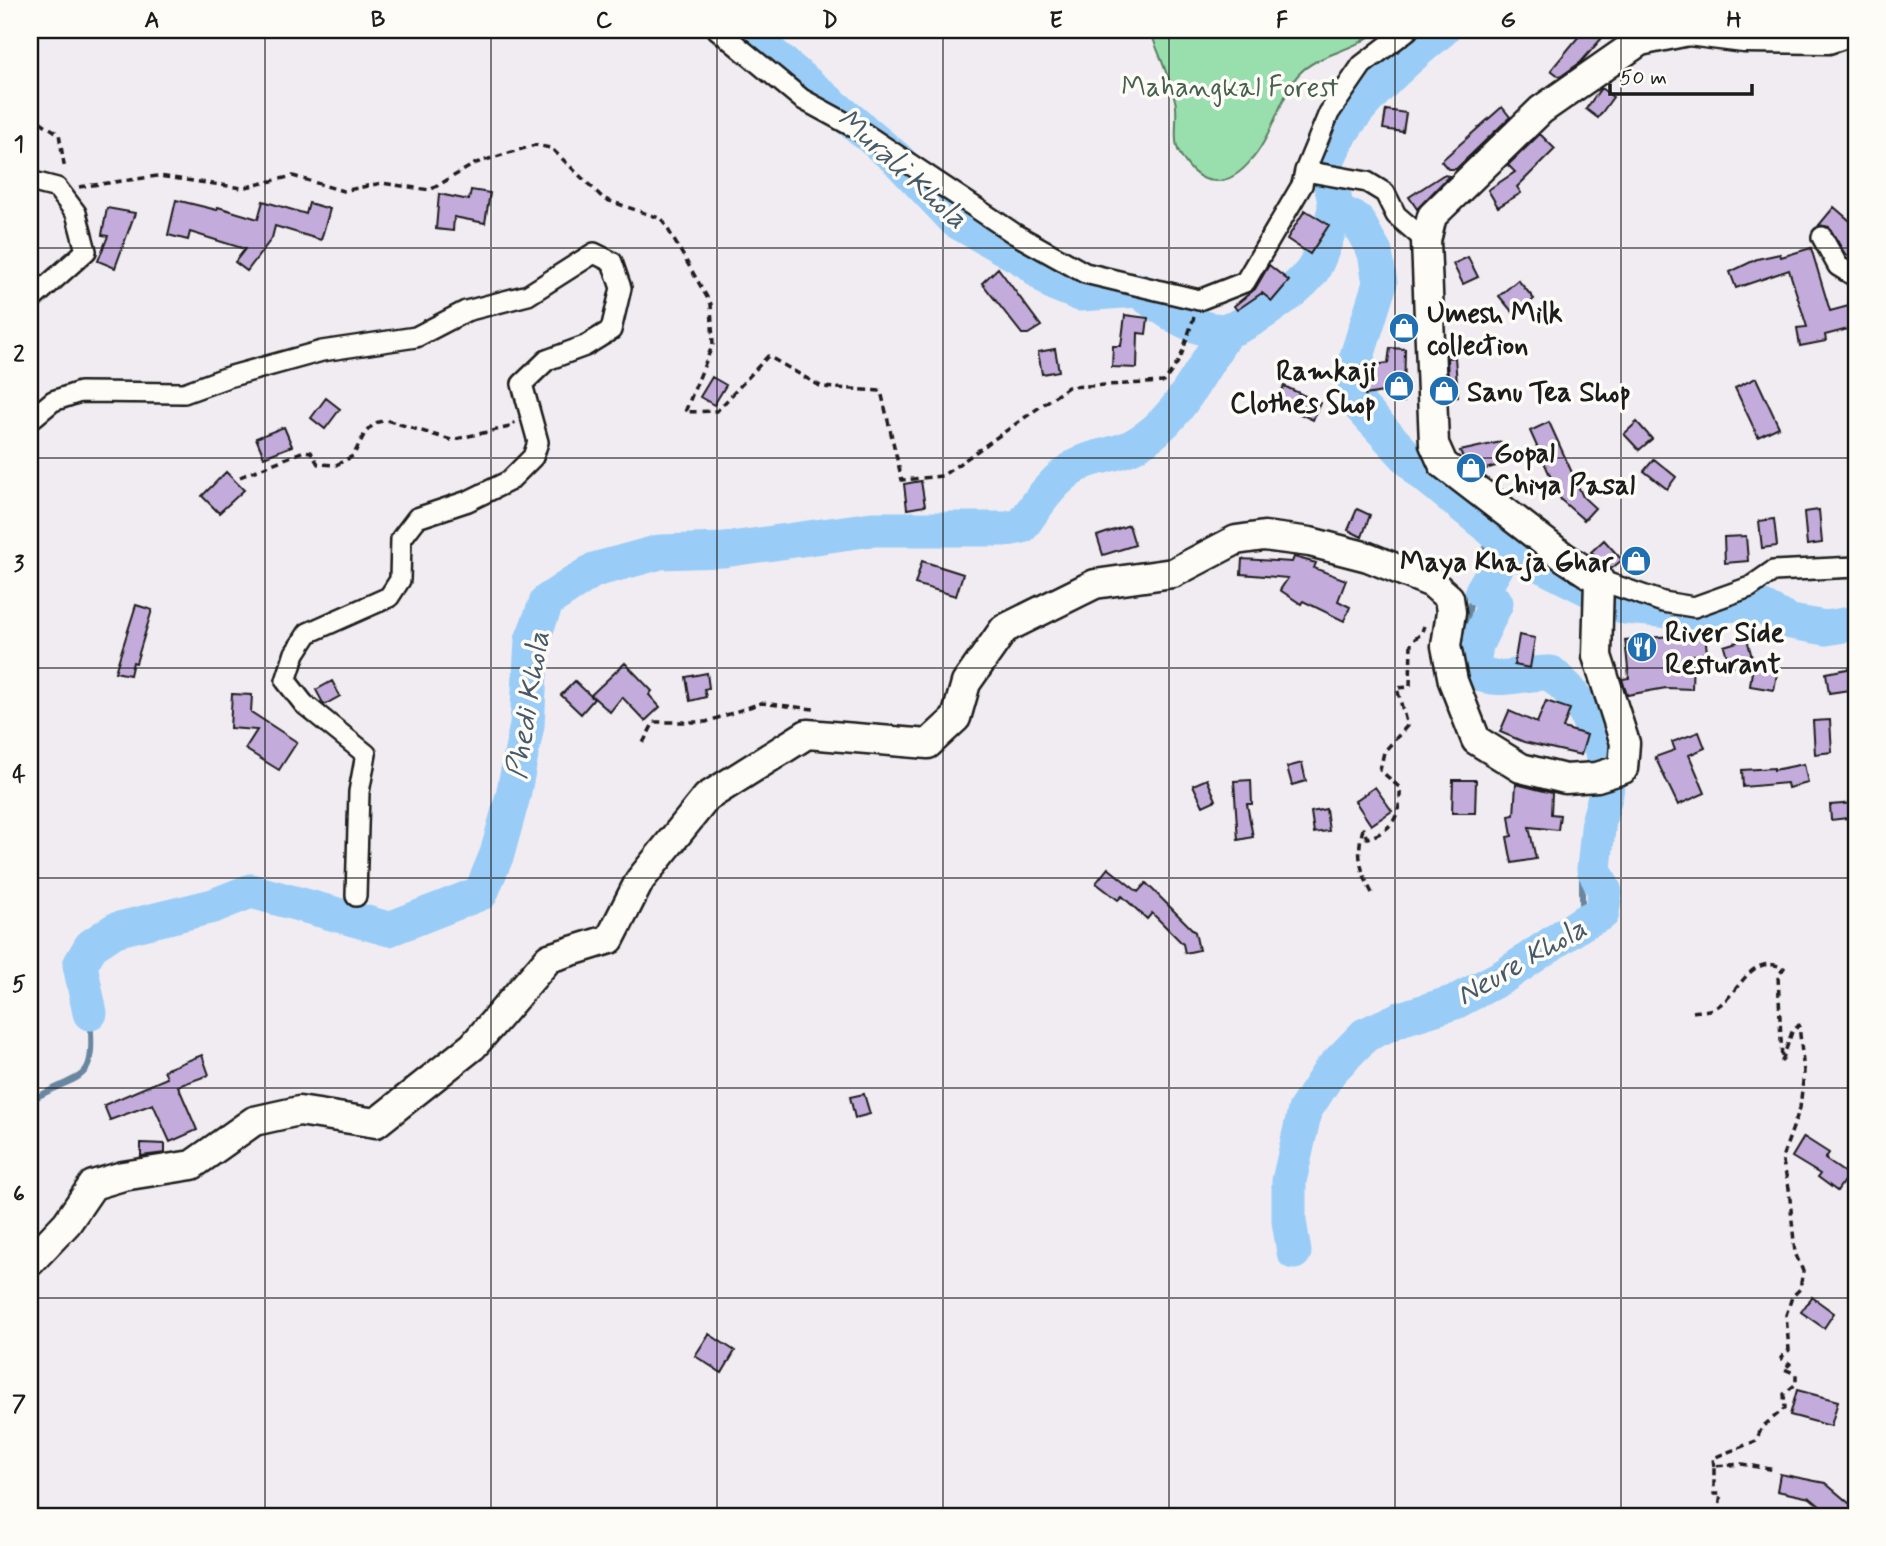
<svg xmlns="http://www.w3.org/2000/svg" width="1886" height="1546" font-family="Mynerve,sans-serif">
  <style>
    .green { fill: #98dfad; stroke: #5a7e64; stroke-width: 2 }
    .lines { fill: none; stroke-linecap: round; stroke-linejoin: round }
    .stream { stroke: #67869f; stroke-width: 6 }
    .river { stroke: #99cdf7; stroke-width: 35 }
    .building { fill: #c3acdb; stroke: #1c1c1c; stroke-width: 2 }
    .minor-casing { stroke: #1c1c1c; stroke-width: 24 }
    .secondary-casing { stroke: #1c1c1c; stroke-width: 33 }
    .path { stroke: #1c1c1c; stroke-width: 3.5; stroke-dasharray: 7 5; stroke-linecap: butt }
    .minor { stroke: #fdfcf7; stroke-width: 19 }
    .secondary { stroke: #fdfcf7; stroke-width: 28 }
    .grid { fill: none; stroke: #1c1c1c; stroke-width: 2; stroke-opacity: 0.55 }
    .labels { text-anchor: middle; stroke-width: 7; stroke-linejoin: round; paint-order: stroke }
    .park-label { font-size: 28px; fill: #47604f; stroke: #fdfcf7 }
    .poi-label { font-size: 28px; font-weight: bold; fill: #1c1c1c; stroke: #fdfcf7; text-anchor: start }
    .water-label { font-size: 30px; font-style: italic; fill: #485a69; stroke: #fdfcf7 }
    .neatline { fill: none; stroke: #1c1c1c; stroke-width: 2.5 }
    .grid-label { font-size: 23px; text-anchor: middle; font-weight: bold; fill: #1c1c1c }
  </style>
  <rect width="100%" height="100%" fill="#f1ecf1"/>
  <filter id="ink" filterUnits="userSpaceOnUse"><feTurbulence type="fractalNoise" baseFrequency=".0143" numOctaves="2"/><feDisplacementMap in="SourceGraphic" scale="14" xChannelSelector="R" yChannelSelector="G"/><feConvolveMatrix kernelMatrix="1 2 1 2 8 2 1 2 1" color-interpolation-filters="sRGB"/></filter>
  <g filter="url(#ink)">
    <path class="green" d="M1150 30H1376C1357 52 1318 52 1298 75 1282 93 1273 134 1253 158 1228 190 1198 189 1179 152 1172 139 1179 115 1175 100 1169 76 1158 53 1150 30Z"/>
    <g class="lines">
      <path class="stream" d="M1459 658C1467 629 1470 597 1478 570 1483 554 1489 544 1489 527
        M1463 667 1467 675 1493 677 1532 670H1556L1576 685 1608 743
        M1582 923V878L1620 794
        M30 1101C87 1068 95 1088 90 1013"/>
      <path class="river" d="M743 30 897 159 956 221 1027 261 1053 283 1080 294 1138 290C1160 307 1198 335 1228 330 1248 326 1304 286 1314 268 1322 252 1329 231 1334 213 1339 196 1324 177 1328 161 1341 116 1406 59 1442 30
        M1335 210 1357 220 1375 253 1380 283 1353 369 1358 404 1422 473 1527 558 1625 607 1695 613 1731 604 1761 607 1791 622 1826 628 1856 623
        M90 1013 80 965 91 946 115 930 213 906 251 891 389 929 481 893 497 854 513 796 527 725 532 640 547 601 594 570 660 552 724 550 872 529H1007L1022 526C1039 501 1056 475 1084 462 1100 455 1120 454 1135 445 1180 420 1199 370 1228 330
        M1294 1252 1289 1221V1181L1305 1110 1330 1071 1365 1035 1400 1019 1455 1002 1504 976 1582 923 1602 913 1605 892 1594 869 1599 819 1606 793 1609 768 1585 712 1568 689 1551 673C1520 672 1501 685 1472 671L1476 645 1496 603 1482 591 1510 544"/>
    </g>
    <path class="building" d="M1584 30H1609L1581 62 1560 77 1551 70Z
      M1601 88 1613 97 1598 118 1586 109Z
      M1502 107 1510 117 1456 169H1448L1441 161Z
      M1386 110 1406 113 1403 132 1383 129Z
      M1540 134 1555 149 1517 187 1521 193 1498 207 1488 190 1515 172 1508 165Z
      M1443 175 1449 176 1417 209 1409 197Z
      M471 190 490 193 485 223 454 217 453 231 436 229 439 194 469 200Z
      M176 200 217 210 218 207 258 219 263 201 306 214 309 203 330 209 321 240 275 226 272 238 247 271 235 262 245 249 190 232 188 240 168 235Z
      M1834 207 1856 226V260L1845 254 1829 227 1819 225Z
      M107 208 135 213 115 268 98 261 108 236 102 235Z
      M1305 210 1329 225 1310 254 1287 239Z
      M1811 248 1830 311 1856 304V327L1825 335 1826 341 1800 346 1797 328 1807 327 1789 270 1736 288 1730 272 1757 259 1780 254 1781 257Z
      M1468 257 1478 277 1463 284 1453 264Z
      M1269 265 1289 281 1272 301 1262 293 1237 310 1234 306 1255 289Z
      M998 268 1041 326 1028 334H1022L982 283Z
      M1518 280 1534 299 1515 315 1499 296Z
      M1125 315 1148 318 1146 334 1138 333 1137 368 1112 367 1113 346H1121Z
      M1390 348 1405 349 1404 402H1390L1389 391 1365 395 1361 367 1388 363Z
      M1055 349 1059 371 1042 374 1038 352Z
      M1455 357 1458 397 1449 398 1447 358Z
      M712 377 726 385 714 405 700 397Z
      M1756 378 1779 427 1758 437 1735 388Z
      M1284 386 1320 403 1313 420 1276 403Z
      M326 398 340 409 325 429 311 418Z
      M1549 422 1583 497 1595 508 1584 520 1561 500 1530 431Z
      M1637 422 1652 439 1639 450 1624 434Z
      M284 427 292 446 264 457 256 438Z
      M1501 442 1506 463 1479 471 1463 458 1460 451Z
      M1654 459 1676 477 1667 489 1644 471Z
      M226 472 244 490 219 513 202 496Z
      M921 481 925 506 907 509 904 484Z
      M1357 509 1370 515 1362 537 1348 530Z
      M1819 510 1822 543 1807 545 1804 512Z
      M1774 519 1777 546 1762 548 1759 521Z
      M1129 525 1135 545 1103 555 1097 536Z
      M1746 536 1748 561 1725 563 1724 537Z
      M1604 540 1622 560 1611 569 1591 552Z
      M1630 550 1650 559 1644 573 1624 564Z
      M1294 557 1316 563 1314 568 1346 580 1338 601 1350 607 1344 621 1303 601 1301 604 1280 590 1288 578 1241 574 1242 559 1292 562Z
      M922 561 963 574 956 596 915 584Z
      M136 605 152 610 136 663 133 662 130 675 115 672Z
      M1705 633 1707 653 1693 655 1692 689 1666 688 1627 695 1622 679 1629 678 1625 640Z
      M1519 635 1535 638 1530 668 1514 665Z
      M1747 639 1753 661 1730 667 1724 646Z
      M625 663 652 691 649 695 660 707 645 721 622 697 610 712 591 695Z
      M1753 664 1778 668 1774 690 1750 686Z
      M1853 668 1856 689 1829 693 1826 673Z
      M707 673 709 688 704 689 706 697 690 701 686 677Z
      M332 681 340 696 324 705 316 690Z
      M575 681 594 699 581 714 561 695Z
      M232 694 252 695 251 712 297 742 279 770 245 749 257 730 230 728Z
      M1546 701 1570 709 1563 728 1587 735 1581 755 1524 742 1500 732 1509 711 1537 723Z
      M1830 720 1832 752 1815 754 1813 721Z
      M1699 732 1705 748 1689 755 1705 793 1678 805 1655 757 1675 750 1672 742Z
      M1302 763 1306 781 1292 785 1287 767Z
      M1804 764 1808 783 1788 788 1787 783 1743 787 1742 770 1774 768V770Z
      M1207 779 1216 800 1203 806 1193 785Z
      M1251 780 1252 804H1247L1253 837 1238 840 1234 781Z
      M1453 780H1476L1475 813H1452Z
      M1516 784 1552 793 1551 814 1560 815 1558 830 1529 827 1536 859 1512 863 1507 837 1512 836 1509 816 1514 815Z
      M1375 787 1392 811 1371 825 1355 801Z
      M1855 803 1856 817 1831 820 1830 805Z
      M1326 809 1329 831 1314 833 1311 812Z
      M1108 868 1138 892 1146 883 1195 932 1199 950 1185 953 1183 944 1152 913 1147 919 1122 896 1118 900 1096 883Z
      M202 1055 209 1075 178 1086 197 1130 170 1142 153 1104 110 1120 104 1105 167 1078 164 1070Z
      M864 1094 870 1114 855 1118 850 1097Z
      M1804 1137 1829 1153 1825 1159 1848 1175 1837 1191 1818 1177 1820 1174 1792 1157Z
      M141 1143 165 1144V1153L141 1156Z
      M1812 1297 1834 1313 1824 1328 1801 1312Z
      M709 1334 735 1351 722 1373 695 1356Z
      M1797 1390 1838 1401 1831 1426 1790 1415Z
      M1780 1474 1825 1483 1856 1509V1516H1832L1810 1498 1777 1491Z"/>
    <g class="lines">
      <g class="minor-casing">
        <path id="minor" d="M718 30 802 99 859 130 1015 234 1085 273 1199 300 1245 282 1302 185 1305 171 1367 182 1385 193 1396 215 1426 241
          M1305 171 1329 113 1362 65 1408 30
          M30 181 57 188 76 213 86 251 30 301
          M1822 237 1838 266 1856 277
          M30 420 53 401 80 392 184 393 228 377 322 351 416 337 466 311 528 295 594 253 612 262 621 288 611 330 585 346 547 360 522 384 538 442 533 457 509 481 468 501 417 518 401 539 400 580 389 597 308 633 295 653 286 681 304 704 366 754 359 792 356 896
          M1599 580 1663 602 1694 607 1750 587 1773 571 1856 567"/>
      </g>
      <g class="secondary-casing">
        <path id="secondary" d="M30 1262 67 1223 93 1185 123 1176 192 1165 254 1121 299 1111 376 1123 473 1046 549 958 610 939 640 880 707 797 807 734 928 744 956 718 966 683 1004 629 1095 584 1173 573 1236 540 1264 536 1310 542 1368 557 1432 583 1449 598 1451 612 1446 646 1453 681 1476 740 1521 768 1565 779 1597 777 1623 769 1625 743 1597 656 1599 580 1564 557 1443 464 1434 444 1426 241 1432 216 1541 110 1640 41 1688 31 1744 38 1828 39 1855 30"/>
      </g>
      <path class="path" d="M30 115 59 134 65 170
        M79 187 158 176 242 188 293 176 343 191 382 183 430 190 476 163 535 145 551 148 604 199 662 219 711 304 713 344 685 412 717 411 768 356 822 387 881 391 902 480 942 476 1068 387 1164 382 1180 359 1194 317
        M240 477 304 451 311 452 318 464 336 465 353 456 365 433 375 423 386 420 451 440 510 427 515 422
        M643 743 654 722H706L761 703 814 709
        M1372 893C1360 870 1356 854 1363 829L1367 838C1394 831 1401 813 1400 788L1380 770 1384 752 1407 726 1397 688 1410 687 1411 642 1421 634 1424 626
        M1693 1012C1700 1011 1709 1011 1715 1008 1741 994 1748 952 1784 968L1778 976 1782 1061 1792 1032 1799 1025 1804 1072 1800 1108 1782 1158 1789 1188 1795 1253 1803 1271 1800 1289 1792 1297 1786 1315 1789 1350 1781 1358 1790 1364 1784 1369 1796 1374V1384L1784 1394 1785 1408 1762 1427 1756 1441 1713 1458 1714 1466
        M1718 1516 1721 1494H1714V1466L1742 1464 1775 1470"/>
      <use href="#minor" class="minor"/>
      <use href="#secondary" class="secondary"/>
    </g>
  </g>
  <path class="grid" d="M265 30V1516M491 30V1516M717 30V1516M943 30V1516M1169 30V1516M1395 30V1516M1621 30V1516M30 248H1856M30 458H1856M30 668H1856M30 878H1856M30 1088H1856M30 1298H1856"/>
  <defs>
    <g id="shop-disc" transform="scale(1.575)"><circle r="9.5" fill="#1f6fb2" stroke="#fdfcf7"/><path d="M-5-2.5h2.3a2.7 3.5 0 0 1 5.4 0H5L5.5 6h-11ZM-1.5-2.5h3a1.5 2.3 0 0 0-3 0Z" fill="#fff"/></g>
    <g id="restaurant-disc" transform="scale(1.575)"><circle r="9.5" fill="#1f6fb2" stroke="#fdfcf7"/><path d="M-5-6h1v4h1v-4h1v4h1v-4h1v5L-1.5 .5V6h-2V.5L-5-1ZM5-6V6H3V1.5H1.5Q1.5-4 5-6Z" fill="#fff"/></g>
  </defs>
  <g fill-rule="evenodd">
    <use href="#shop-disc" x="1404" y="328"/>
    <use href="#shop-disc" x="1399" y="386"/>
    <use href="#shop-disc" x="1444" y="391"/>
    <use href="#shop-disc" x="1471" y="468"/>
    <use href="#shop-disc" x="1636" y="561"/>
    <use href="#restaurant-disc" x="1642" y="647"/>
  </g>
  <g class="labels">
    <g class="park-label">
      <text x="1230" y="96">Mahangkal Forest</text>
    </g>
    <g class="poi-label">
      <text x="1427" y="322">Umesh Milk<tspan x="1427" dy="32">collection</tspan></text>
      <text x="1376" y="380" text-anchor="end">Ramkaji<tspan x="1376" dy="32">Clothes Shop</tspan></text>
      <text x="1467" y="401">Sanu Tea Shop</text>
      <text x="1494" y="462">Gopal<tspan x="1494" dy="32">Chiya Pasal</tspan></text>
      <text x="1613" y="571" text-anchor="end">Maya Khaja Ghar</text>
      <text x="1665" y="641">River Side<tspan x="1665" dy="32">Resturant</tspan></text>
    </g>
    <g class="water-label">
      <text transform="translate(903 168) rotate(42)" y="10">Murali Khola</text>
      <text transform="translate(527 705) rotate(-81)" y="10">Phedi Khola</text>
      <text transform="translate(1521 961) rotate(-30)" y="10">Neure Khola</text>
    </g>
  </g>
  <rect width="1886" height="1546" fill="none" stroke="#fdfcf7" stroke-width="77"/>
  <path d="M1610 84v10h142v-10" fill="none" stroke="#1c1c1c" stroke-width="3.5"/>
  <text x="1620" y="84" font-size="21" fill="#1c1c1c" stroke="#fdfcf7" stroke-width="5" paint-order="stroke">50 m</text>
  <rect x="38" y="38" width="1810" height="1470" class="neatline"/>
  <g class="grid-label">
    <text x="152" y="27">A</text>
    <text x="378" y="27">B</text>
    <text x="604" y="27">C</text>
    <text x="830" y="27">D</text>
    <text x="1056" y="27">E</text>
    <text x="1282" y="27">F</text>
    <text x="1508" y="27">G</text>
    <text x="1734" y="27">H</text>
    <text x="19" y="151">1</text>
    <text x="19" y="361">2</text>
    <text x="19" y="571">3</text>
    <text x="19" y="781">4</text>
    <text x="19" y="991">5</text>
    <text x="19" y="1201">6</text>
    <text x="19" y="1411">7</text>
  </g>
</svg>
